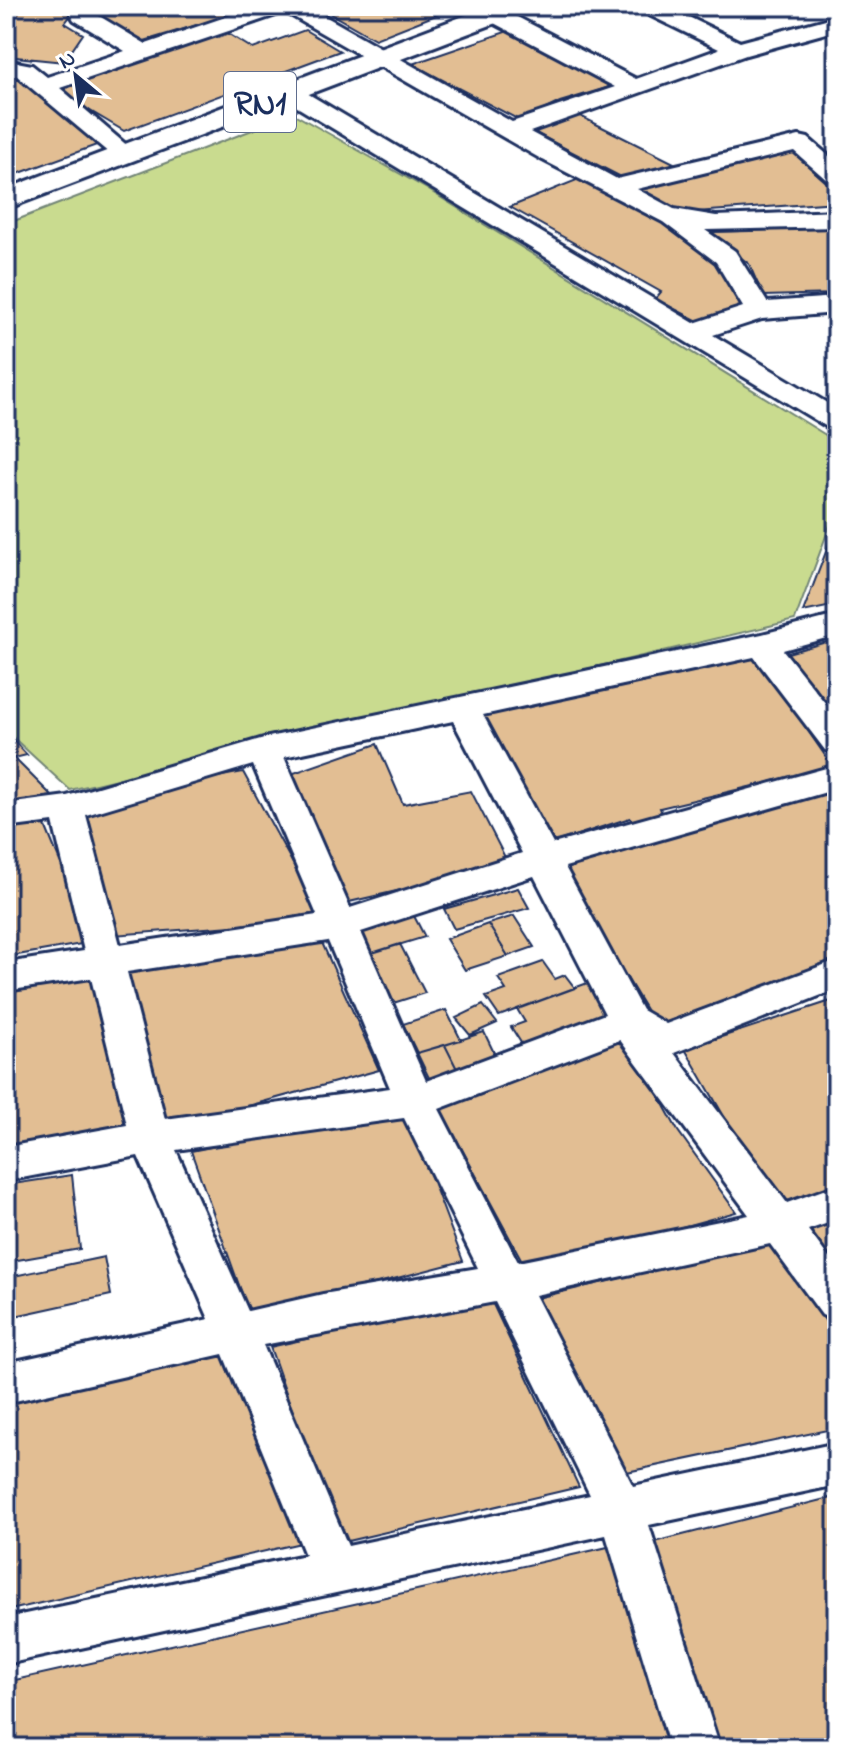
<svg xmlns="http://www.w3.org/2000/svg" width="843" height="1754" font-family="'Indie Flower',sans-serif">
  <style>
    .green { fill: #c9db8f; stroke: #728576; stroke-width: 2 }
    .building { fill: #e2be93; stroke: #1b2f5e; stroke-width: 2 }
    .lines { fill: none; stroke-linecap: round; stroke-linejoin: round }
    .street-casing { stroke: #1b2f5e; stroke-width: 6 }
    .highway-casing { stroke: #1b2f5e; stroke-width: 6 }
    .street { fill: #fff; fill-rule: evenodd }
    .highway { fill: #fff; fill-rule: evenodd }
    .labels { text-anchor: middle; stroke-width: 8; stroke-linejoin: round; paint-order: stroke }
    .shield { fill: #fff; stroke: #5f6d8e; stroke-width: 2 }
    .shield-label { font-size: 34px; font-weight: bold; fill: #1b2f5e }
  </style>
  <rect width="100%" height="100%" fill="#fff"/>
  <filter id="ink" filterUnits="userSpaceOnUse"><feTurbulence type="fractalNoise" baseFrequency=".0125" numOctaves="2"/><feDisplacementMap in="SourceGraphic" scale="16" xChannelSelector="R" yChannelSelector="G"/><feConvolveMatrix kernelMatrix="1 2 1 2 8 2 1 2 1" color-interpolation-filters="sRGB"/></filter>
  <g filter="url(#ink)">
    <path class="green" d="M294 114 427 189 837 442V506L795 620 70 790 6 731V224Z"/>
    <path class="building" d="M17 6H78L65 23 83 34 64 62 6 56V18Z
      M104 6H260L141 42 97 14Z
      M317 6H459L375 39Z
      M219 28 253 49 305 30 340 51 124 131 50 87Z
      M514 29 616 85 560 102 521 121 412 64Z
      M6 68H7L105 142 6 178Z
      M578 115 678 165 627 180 533 132Z
      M790 150 837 190V202L667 214 630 188Z
      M579 179 670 227 714 258 743 307 698 321 655 299 661 292 510 207Z
      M837 228V294L763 296 749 264 708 232Z
      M837 523V605L803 612Z
      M837 639V735L777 656Z
      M750 647 833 767 660 808 664 818 638 827 630 818 549 844 481 716Z
      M13 740 27 755 14 758 56 800 6 810V742Z
      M377 744 403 804 471 791 509 865 349 902 288 775Z
      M243 772 323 919 113 935 73 805Z
      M837 790V960L656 1026 560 867Z
      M40 813 93 942 6 957V819Z
      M518 888 529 908 454 929 444 909Z
      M414 916 425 937 372 953 361 931Z
      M514 916 534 947 508 956 488 924Z
      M488 924 508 956 465 970 446 939Z
      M319 936 379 1070 161 1130 122 974Z
      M400 944 425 993 387 1005 362 956Z
      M543 962 555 979 565 975 575 988 499 1016 486 997 506 990 498 978Z
      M91 975 133 1124 6 1149V990Z
      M593 981 616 1015 525 1049 511 1027 525 1022 517 1009Z
      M837 999V1184L776 1206 685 1049Z
      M483 1005 497 1023 470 1035 456 1018Z
      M446 1010 461 1040 417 1053 403 1024Z
      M622 1029 678 1131 736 1212 527 1270 438 1105Z
      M484 1032 497 1059 458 1071 445 1045Z
      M445 1045 458 1071 430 1080 417 1053Z
      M405 1108 463 1261 250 1316 191 1151Z
      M72 1175 80 1249 6 1262V1185Z
      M837 1219V1281L803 1232Z
      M778 1240 837 1341V1428L617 1474 537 1298Z
      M104 1257 111 1295 15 1316 9 1277Z
      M490 1298 579 1487 339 1543 270 1347Z
      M225 1345 305 1542 6 1611V1394Z
      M837 1496V1748H703L635 1547Z
      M608 1547 672 1748H6V1682Z"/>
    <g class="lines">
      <g class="street-casing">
        <path id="street" d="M76 6H98L94 13 146 44 258 6H307L512 122 615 87 471 11 468 6H496L636 79 719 49 641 11 638 6H666L740 42 837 16V30L746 55 530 132 617 179 799 136 808 138 837 163V183L828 181 794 151 637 189 674 209 716 216 837 211V227L705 230 735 251 767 302 837 297V313L762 319 713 335 837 409V430L827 427 279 96 275 91 279 86H295L694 323 743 307 716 262 663 222 541 159 285 12 60 88 137 154 134 159H116L17 76 6 74V60L32 65 47 77 125 51 74 20 71 15Z
          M837 615V635L783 650 837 718V754L825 750 754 657 483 715 553 844 837 765V789L565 867 642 1010 666 1024 837 960V989L674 1053 787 1203 837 1185V1220L808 1230 837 1269V1321L822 1315 770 1244 535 1295 633 1486 837 1443V1485L649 1525 720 1748H670L606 1535 6 1664V1618L305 1555 223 1354 6 1403V1363L209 1319 138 1156 6 1181V1147L127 1125 91 978 6 991V963L84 951 53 822 6 828V804L67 796 264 738 762 634ZM453 721 522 853 350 908 284 757ZM253 765 317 915 120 945 86 815ZM534 876 605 1014 426 1081 361 932ZM328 941 390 1088 165 1119 127 972ZM620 1040 749 1215 518 1262 439 1109ZM404 1118 478 1268 323 1294 248 1311 176 1150ZM495 1302 590 1495 348 1546 263 1345Z"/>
      </g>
      <g class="highway-casing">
        <path id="highway" d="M490 6H529L525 12 6 209V189Z"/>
      </g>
      <use href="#street" class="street"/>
      <use href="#highway" class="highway"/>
    </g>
  </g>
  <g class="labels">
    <rect class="shield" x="224" y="72" width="72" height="60" rx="6"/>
    <g class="shield-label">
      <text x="260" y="114">RN1</text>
    </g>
  </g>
  <rect width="843" height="1754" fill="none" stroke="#fff" stroke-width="32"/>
  <rect x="16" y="16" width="811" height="1722" fill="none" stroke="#1b2f5e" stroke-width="3" filter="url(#ink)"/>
  <g transform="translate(76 76) rotate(331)" stroke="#ffffff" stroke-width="6" paint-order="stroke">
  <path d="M0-6L14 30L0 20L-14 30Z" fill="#1b2f5e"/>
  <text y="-12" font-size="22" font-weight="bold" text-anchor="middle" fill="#1b2f5e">N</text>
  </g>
</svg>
